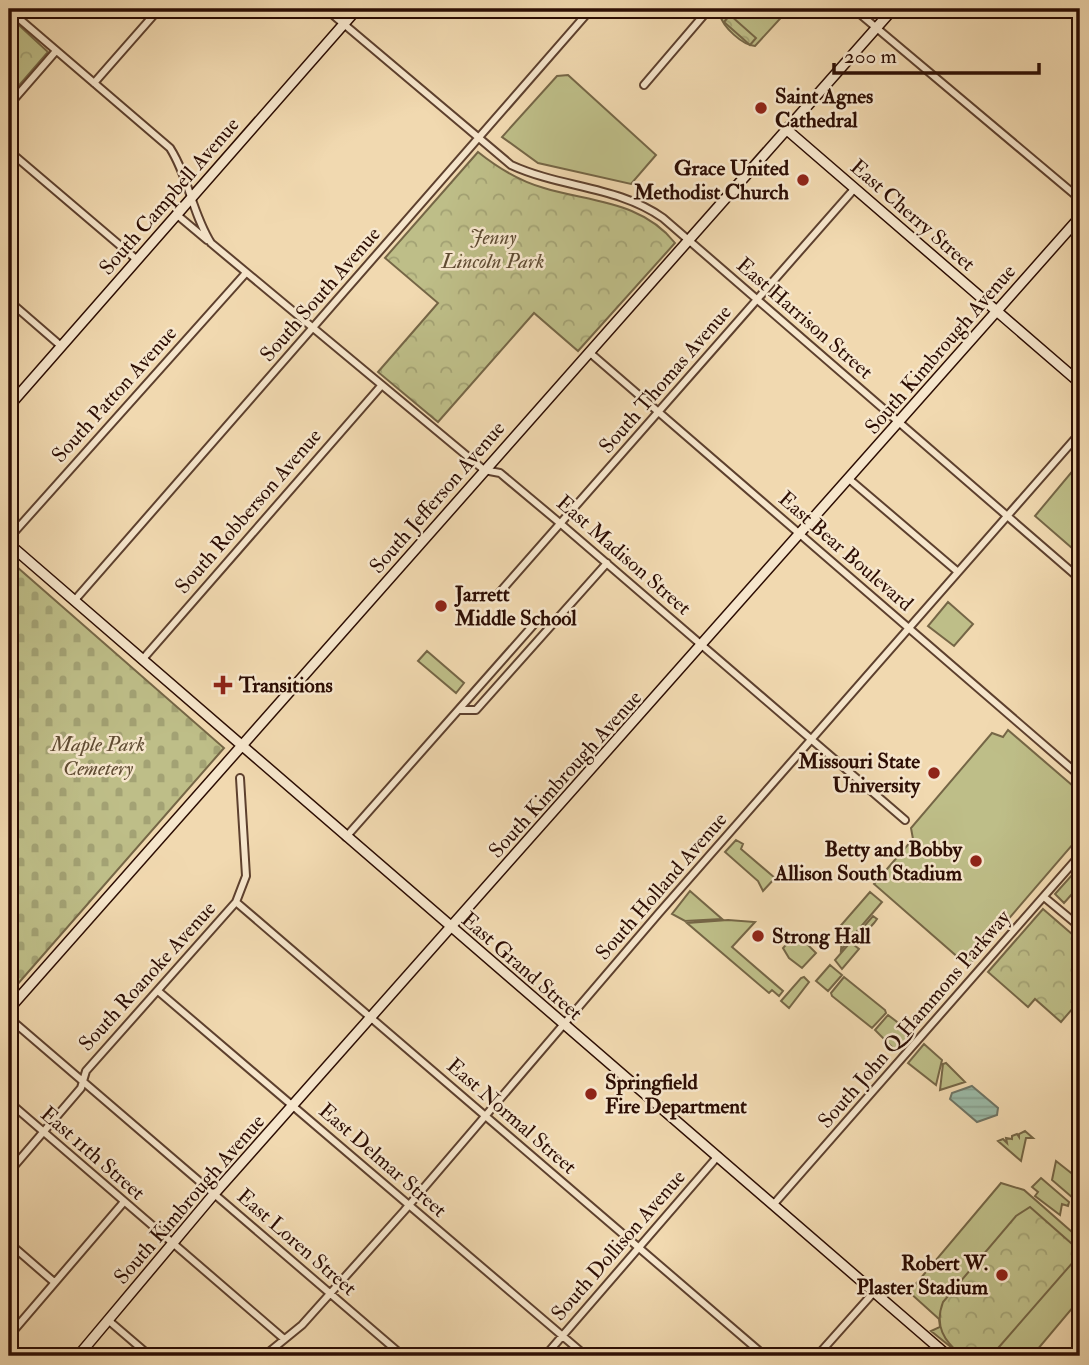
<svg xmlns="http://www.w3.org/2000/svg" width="1089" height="1365" font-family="'IM FELL Double Pica',serif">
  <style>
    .green { fill: #bebe88; stroke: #756646; stroke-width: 2 }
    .cemetery { fill: url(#cemetery-stones); stroke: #756646; stroke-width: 2 }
    .park { fill: url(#park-crowns); stroke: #756646; stroke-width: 2 }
    .water { fill: url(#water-rules); stroke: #6f7565; stroke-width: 2 }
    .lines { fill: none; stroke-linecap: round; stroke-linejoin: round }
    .street-casing { stroke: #5d402e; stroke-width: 10 }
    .secondary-casing { stroke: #2c0d03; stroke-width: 12 }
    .street { stroke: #f6e6cc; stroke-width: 6 }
    .secondary { stroke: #f6e6cc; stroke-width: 9 }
    .poi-dot { fill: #8f2418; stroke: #f6e6cc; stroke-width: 2.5 }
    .labels { text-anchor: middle; stroke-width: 5; stroke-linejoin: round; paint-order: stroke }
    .poi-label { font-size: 21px; font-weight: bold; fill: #2c0d03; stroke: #f6e6cc; text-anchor: start }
    .street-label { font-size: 21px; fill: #2c0d03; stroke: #f6e6cc }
    .park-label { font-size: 21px; font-style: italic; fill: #5f4b32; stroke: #f6e6cc }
  </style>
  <defs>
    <pattern id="cemetery-stones" width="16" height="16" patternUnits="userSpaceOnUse" patternTransform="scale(1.75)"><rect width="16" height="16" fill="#bebe88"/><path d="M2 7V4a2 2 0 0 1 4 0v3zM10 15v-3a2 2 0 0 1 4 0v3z" fill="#a3a274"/></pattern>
    <pattern id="park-crowns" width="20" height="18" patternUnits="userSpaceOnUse" patternTransform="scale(1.75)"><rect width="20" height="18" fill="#bebe88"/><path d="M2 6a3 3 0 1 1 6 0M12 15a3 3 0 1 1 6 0" fill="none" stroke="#a3a274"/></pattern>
    <pattern id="water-rules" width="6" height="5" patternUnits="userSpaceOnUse" patternTransform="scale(1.75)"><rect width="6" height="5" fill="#9bbaa7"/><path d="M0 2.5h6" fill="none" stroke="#869f8e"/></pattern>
  </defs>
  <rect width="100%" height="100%" fill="#f1d9b0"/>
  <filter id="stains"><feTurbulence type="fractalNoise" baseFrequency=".00286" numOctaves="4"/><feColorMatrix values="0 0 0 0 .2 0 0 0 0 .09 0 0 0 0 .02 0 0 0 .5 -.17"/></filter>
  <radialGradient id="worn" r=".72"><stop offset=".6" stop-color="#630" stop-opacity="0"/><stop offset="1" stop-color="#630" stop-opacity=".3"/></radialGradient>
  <path class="green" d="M723 9H789L755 46C742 45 723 27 720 15Z
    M568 75 656 155 631 184 538 163 502 137 557 76Z
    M1080 462V555L1035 516Z
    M948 602 973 624 954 646 928 626Z
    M427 651 464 683 456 693 418 661Z
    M1008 730 1080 792V836L968 966 874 884 913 839 911 828 992 733 1003 737Z
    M736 840 743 844 741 849 775 878 763 891 758 881 725 852Z
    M1080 866V885L1064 903 1055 894Z
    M690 891 722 919 685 921 672 914Z
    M870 892 882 902 841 950 842 939 836 931Z
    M873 916 877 919 874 923 854 945 859 949 842 969 835 960Z
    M728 920 755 922 732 947 783 991 779 996 772 990 769 993 687 923Z
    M793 937 804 941 816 953 802 968 789 958 783 948Z
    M830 965 842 975 828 991 816 981Z
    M804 977 809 982 789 1008 781 1001 801 978Z
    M844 977 885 1010 886 1013 872 1028 832 996 831 993Z
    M888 1015 909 1031 910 1036 899 1049H894L875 1030Z
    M924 1044 942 1060 936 1085 908 1063Z
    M946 1063 965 1082 940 1090 943 1064Z
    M1025 1131 1033 1138H1026L1021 1161 998 1141 1003 1139 1007 1143 1006 1138 1012 1139V1136L1017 1134 1019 1137V1134Z
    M1056 1161 1080 1180V1204L1052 1180Z
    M1041 1178 1069 1202 1068 1206 1062 1204 1060 1215 1035 1196 1038 1192 1032 1187Z
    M1001 1183 1024 1190 1080 1239V1299L1032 1356H962L931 1331 940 1327 939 1319 909 1292Z"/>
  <path class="cemetery" d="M9 560 224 748 9 994Z"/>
  <path class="park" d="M730 15 756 38 750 45 724 22Z
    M9 16 48 52 9 97Z
    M478 152C498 168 519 181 544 188 590 202 642 201 675 243L578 351 534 313 438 422 378 372 438 303 385 258Z
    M1043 909 1080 941V1000L1061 1022 1035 999 1028 1007 988 972Z
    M1030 1207 1080 1251V1265L1074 1261 999 1347 1009 1356H962C944 1341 934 1326 943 1302L1016 1216Z"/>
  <path class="water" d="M972 1086 998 1108 997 1115 977 1122 950 1099 952 1093Z"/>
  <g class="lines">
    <g class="street-casing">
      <path id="street" d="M326 9 511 165C561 188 618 186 663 218L1080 579
        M854 9 1080 199
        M9 10 170 148C189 178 192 213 211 243L484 470 500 473 561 524 905 820
        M18 18 25 9
        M94 83 159 9
        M644 85 709 9
        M9 105 56 51
        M9 151 136 259
        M176 214 207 240
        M9 301 61 346
        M589 352 1080 776
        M849 479 958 572
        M9 538 245 274
        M500 592 855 188
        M74 601 591 9
        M142 660 381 386
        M460 710H476L607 563
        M346 837 536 622 557 621
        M1044 897 1080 927
        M236 902 765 1356
        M158 991 586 1356
        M9 1018 403 1356
        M9 1102 283 1338
        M9 1172 81 1088 86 1071 236 902 246 876 240 778
        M773 1205 1080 855
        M9 1243 54 1282
        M108 1320 150 1356
        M9 1336 123 1203
        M264 1356 302 1325 404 1211 659 913 1080 433
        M545 1356 718 1156
        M817 1356 874 1292"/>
    </g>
    <g class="secondary-casing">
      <path id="secondary" d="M786 129 1080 383
        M9 406 357 9
        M9 544 948 1356
        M9 1009 893 9
        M78 1356 214 1194 1080 217"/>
    </g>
    <use href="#street" class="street"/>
    <use href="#secondary" class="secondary"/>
  </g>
  <g class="poi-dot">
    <circle cx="761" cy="108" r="7"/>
    <circle cx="803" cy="180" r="7"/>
    <circle cx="441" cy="606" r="7"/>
    <path d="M219.5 674.5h7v7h7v7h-7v7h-7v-7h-7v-7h7z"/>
    <circle cx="934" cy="773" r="7"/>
    <circle cx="976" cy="861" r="7"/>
    <circle cx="758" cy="936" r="7"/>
    <circle cx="591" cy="1094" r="7"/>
    <circle cx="1002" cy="1275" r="7"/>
  </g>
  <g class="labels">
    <g class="poi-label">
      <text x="775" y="103">Saint Agnes<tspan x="775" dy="24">Cathedral</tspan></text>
      <text x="789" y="175" text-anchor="end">Grace United<tspan x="789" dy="24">Methodist Church</tspan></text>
      <text x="455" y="601">Jarrett<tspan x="455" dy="24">Middle School</tspan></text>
      <text x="239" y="692">Transitions</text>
      <text x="920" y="768" text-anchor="end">Missouri State<tspan x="920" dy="24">University</tspan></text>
      <text x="962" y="856" text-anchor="end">Betty and Bobby<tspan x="962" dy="24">Allison South Stadium</tspan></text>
      <text x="772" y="943">Strong Hall</text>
      <text x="605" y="1089">Springfield<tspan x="605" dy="24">Fire Department</tspan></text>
      <text x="988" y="1270" text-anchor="end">Robert W.<tspan x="988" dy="24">Plaster Stadium</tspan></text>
    </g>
    <g class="street-label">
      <text transform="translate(169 196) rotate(-49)" y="7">South Campbell Avenue</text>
      <text transform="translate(913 215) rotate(41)" y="7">East Cherry Street</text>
      <text transform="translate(320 294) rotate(-49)" y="7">South South Avenue</text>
      <text transform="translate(805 318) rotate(41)" y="7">East Harrison Street</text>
      <text transform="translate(940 349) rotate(-49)" y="7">South Kimbrough Avenue</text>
      <text transform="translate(665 379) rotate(-49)" y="7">South Thomas Avenue</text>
      <text transform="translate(114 394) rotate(-48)" y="7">South Patton Avenue</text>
      <text transform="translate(437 497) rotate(-49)" y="7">South Jefferson Avenue</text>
      <text transform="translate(248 511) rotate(-49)" y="7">South Robberson Avenue</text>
      <text transform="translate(846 551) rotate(41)" y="7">East Bear Boulevard</text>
      <text transform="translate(624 555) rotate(41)" y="7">East Madison Street</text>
      <text transform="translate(565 774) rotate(-48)" y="7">South Kimbrough Avenue</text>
      <text transform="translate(661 886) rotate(-49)" y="7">South Holland Avenue</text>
      <text transform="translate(522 966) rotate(41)" y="7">East Grand Street</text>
      <text transform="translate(147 976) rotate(-48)" y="7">South Roanoke Avenue</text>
      <text transform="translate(914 1019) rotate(-49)" y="7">South John Q Hammons Parkway</text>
      <text transform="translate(512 1116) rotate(41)" y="7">East Normal Street</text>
      <text transform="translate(93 1153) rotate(41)" y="7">East 11th Street</text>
      <text transform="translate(383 1160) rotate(41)" y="7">East Delmar Street</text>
      <text transform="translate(189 1199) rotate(-49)" y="7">South Kimbrough Avenue</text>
      <text transform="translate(297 1242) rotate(41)" y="7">East Loren Street</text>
      <text transform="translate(618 1245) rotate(-49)" y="7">South Dollison Avenue</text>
    </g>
    <g class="park-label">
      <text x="493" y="244">Jenny<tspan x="493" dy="24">Lincoln Park</tspan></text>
      <text x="98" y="751">Maple Park<tspan x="98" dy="24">Cemetery</tspan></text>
    </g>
  </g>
  <rect width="1089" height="1365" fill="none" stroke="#f1d9b0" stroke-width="35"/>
  <rect x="10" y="10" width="1068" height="1344" fill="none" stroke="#2c0d03" stroke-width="3.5"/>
  <rect x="18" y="18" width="1054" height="1330" fill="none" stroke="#2c0d03" stroke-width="2"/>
  <path d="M834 63v10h205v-10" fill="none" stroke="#2c0d03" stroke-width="3.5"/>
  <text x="844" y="63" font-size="21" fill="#2c0d03" stroke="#f6e6cc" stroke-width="5" paint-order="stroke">200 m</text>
  <rect width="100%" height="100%" filter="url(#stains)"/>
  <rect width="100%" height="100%" fill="url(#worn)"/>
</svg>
